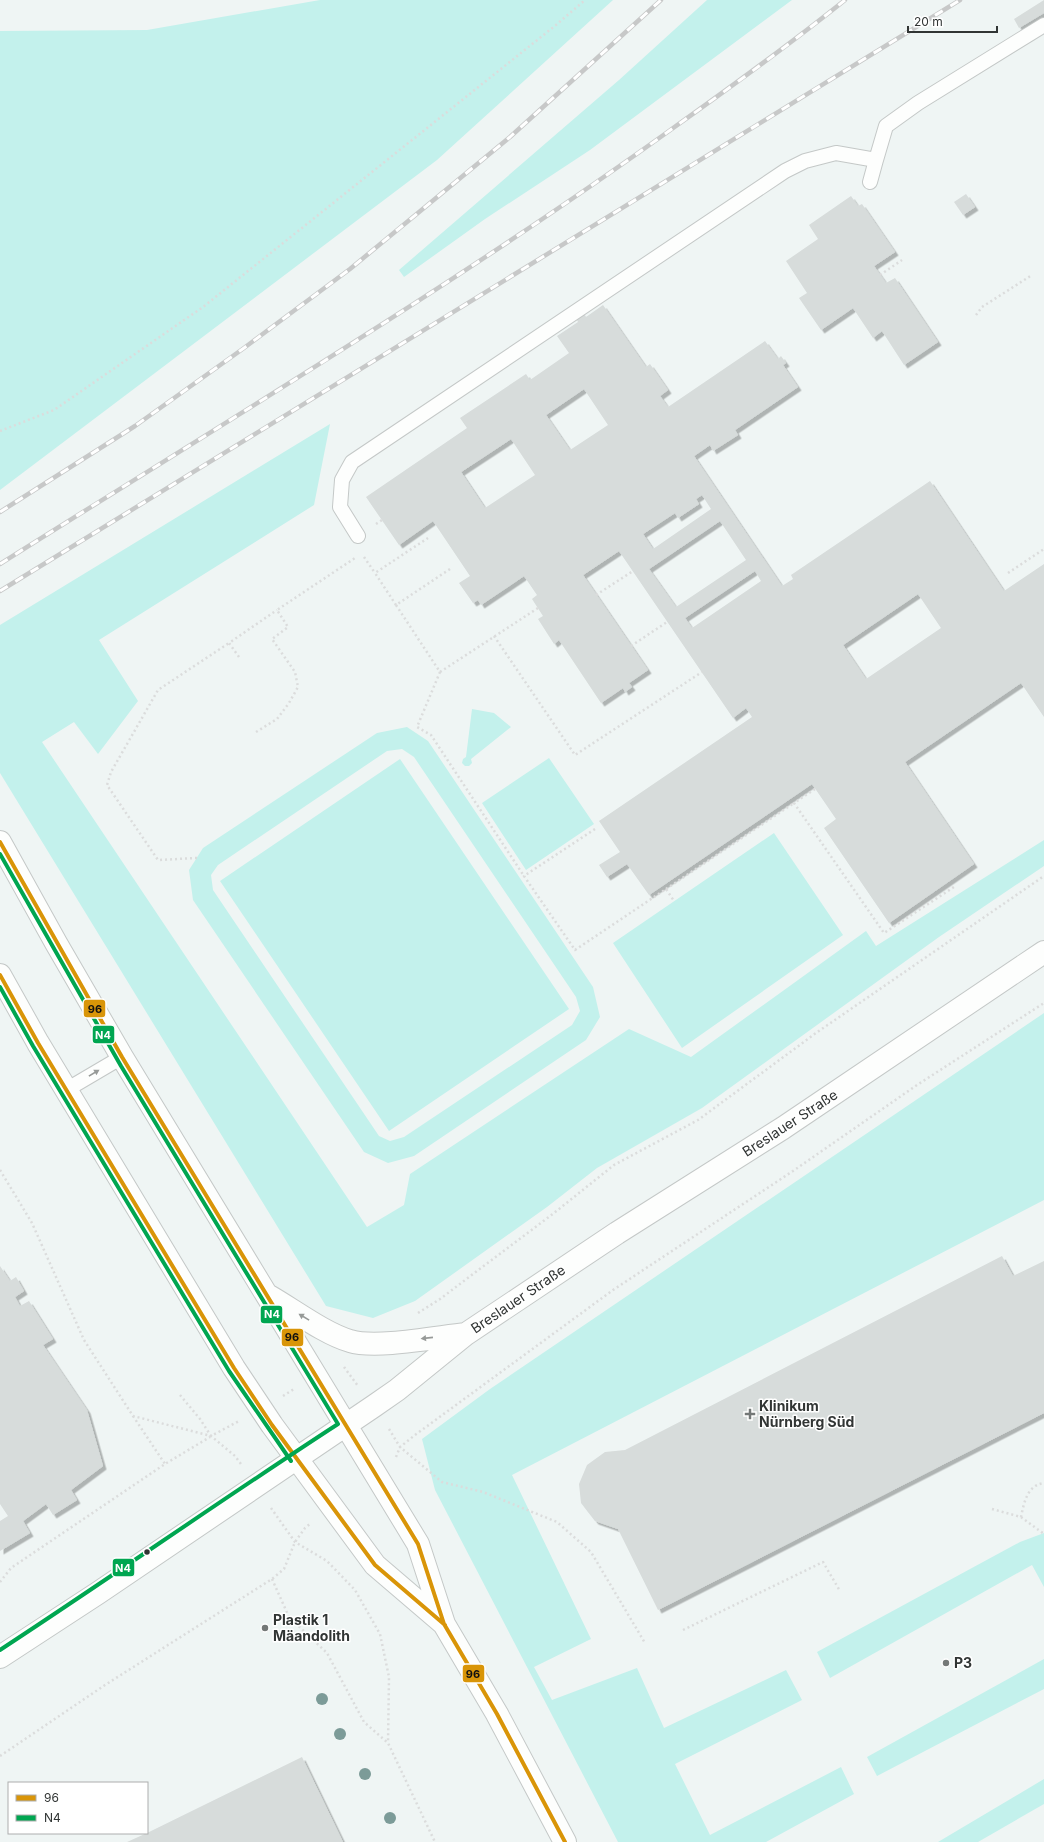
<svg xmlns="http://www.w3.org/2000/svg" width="1044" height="1842" font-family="Inter,sans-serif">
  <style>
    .green { fill: #c3f1ec; fill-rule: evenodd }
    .building { fill: #d7dcdb; fill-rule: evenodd; filter: url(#shadow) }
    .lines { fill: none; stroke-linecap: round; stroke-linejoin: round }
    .lane-casing { stroke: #c4c8c7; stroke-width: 16 }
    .secondary-casing { stroke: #c4c8c7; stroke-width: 24 }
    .path { stroke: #dbdcdc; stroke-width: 2.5; stroke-dasharray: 2 3; stroke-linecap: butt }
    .lane { stroke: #fdfefd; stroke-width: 14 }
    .secondary { stroke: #fdfefd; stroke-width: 22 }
    .rail-casing { stroke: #c7c8c8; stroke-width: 4.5 }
    .rail { stroke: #fff; stroke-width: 3; stroke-dasharray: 9; stroke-linecap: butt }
    .bus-1-casing { stroke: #fff; stroke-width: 7 }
    .bus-2-casing { stroke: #fff; stroke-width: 7 }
    .bus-1 { stroke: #d99508; stroke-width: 4 }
    .bus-2 { stroke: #00a651; stroke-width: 4 }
    .tree { fill: #7c9b98 }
    .oneway { fill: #979a98 }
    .poi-dot { fill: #747877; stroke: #fff; stroke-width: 1.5 }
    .bus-dot { fill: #313534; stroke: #fff; stroke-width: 1.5 }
    .labels { text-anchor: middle; stroke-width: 3; stroke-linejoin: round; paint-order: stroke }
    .street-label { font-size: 14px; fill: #313534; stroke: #fff }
    .poi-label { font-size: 14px; font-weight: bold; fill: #313534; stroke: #fff; text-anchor: start }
    .line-badge { stroke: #fff; stroke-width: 1.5 }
    .badge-label { font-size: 11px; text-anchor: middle; font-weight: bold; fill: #fff }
    .pale-badge-label { font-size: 11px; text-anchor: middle; font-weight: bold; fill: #111 }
  </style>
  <defs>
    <filter id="shadow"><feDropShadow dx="3.5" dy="3.5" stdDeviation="0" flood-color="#0004"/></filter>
  </defs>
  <rect width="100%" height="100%" fill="#eff5f4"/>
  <path class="green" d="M320 0H613L437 160 0 490V31L147 30Z
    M707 0H792L590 150 485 219 404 277 399 270 619 80Z
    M330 424 314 505 99 640 138 701 98 754 74 722 42 742 367 1227 404 1205 410 1174 629 1029 691 1057 866 931 876 946 1044 840V866L939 937 702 1108 597 1168 547 1207 415 1301 373 1318 326 1306 0 773V625Z
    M472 709 494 713 511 727 471 759 472 763 469 766H465L462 763 463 759 466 757Z
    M407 727 428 741 593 987 600 1017 586 1040 414 1156 388 1163 364 1152 193 900 189 870 203 848 377 733ZM402 749 414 757 576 997 580 1011 572 1025 404 1137 390 1141 379 1136 213 890 211 875 218 865 387 751Z
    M549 758 594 824 526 870 482 803Z
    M400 759 569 1009 389 1131 220 881Z
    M774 833 843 935 682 1048 613 943Z
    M1044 1013V1200L512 1475 591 1639 534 1667 552 1700 637 1668 664 1728 786 1670 802 1700 675 1764 710 1835 841 1767 854 1794 766 1842H618L435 1490 422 1439 490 1389Z
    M1044 1533V1587L1032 1565 830 1678 817 1652 1020 1542Z
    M1044 1659V1689L877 1776 867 1757Z
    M1044 1779V1804L978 1842H938Z"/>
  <path class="building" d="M1044 0V13L1019 28 1014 19Z
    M966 194 975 207 963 215 954 202Z
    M851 196 858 206 862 204 895 252 874 266 886 283 895 278 938 342 904 365 882 331 873 338 853 308 821 330 799 298 807 293 786 261 818 239 809 225Z
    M603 305 646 367 650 364 668 390 660 396 668 407 765 341 778 359 781 356 786 363 783 365 798 387 735 430 738 435 713 451 710 445 694 456 782 586 793 579 791 575 930 481 1004 591 1044 564V717L1021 683 905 762 974 864 889 923 824 828 836 819 812 784 649 895 627 864 607 877 599 865 620 852 599 821 752 717 746 708 733 718 619 551 583 575 648 670 629 683 632 687 625 692 623 688 601 703 559 640 554 644 538 619 543 616 532 599 537 595 524 576 481 605 478 600 473 603 459 583 470 576 433 521 399 545 366 497 467 428 460 418 526 374 530 380 569 353 557 336 578 322 576 318 584 313 586 317ZM584 389 608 425 570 450 546 415ZM511 439 535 475 485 508 461 472ZM702 495 711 509 653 549 643 534 675 513 678 518 699 504 696 499ZM720 521 746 560 676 607 649 569ZM755 571 761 581 692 628 685 618ZM918 594 941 628 866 679 843 645Z
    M1002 1256 1013 1276 1044 1261V1413L658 1610 618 1529 595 1521 581 1503 579 1484 587 1465 605 1452 625 1450Z
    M0 1266 10 1281 16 1277 24 1291 15 1297 20 1306 29 1301 53 1339 43 1345 87 1410 103 1466 71 1490 77 1500 53 1515 46 1504 23 1521 30 1533 0 1551V1521L8 1516 0 1504Z
    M302 1757 343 1842H127L147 1833Z"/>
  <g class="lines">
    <g class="lane-casing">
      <path id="lane" d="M876 160 886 126 918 103 1044 25
        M358 536 340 507 342 480 352 462 785 171 805 161 836 153 876 160 870 182
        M66 1090 122 1057"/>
    </g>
    <g class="secondary-casing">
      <path id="secondary" d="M0 842 56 943 122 1057 418 1544 444 1624 497 1714 565 1842
        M0 975 38 1043 234 1368 272 1425 375 1565 444 1624
        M269 1296C292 1309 325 1334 350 1341 376 1349 437 1337 466 1334
        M0 1657 98 1593 374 1406 397 1390 466 1334 617 1233 783 1128 1044 952"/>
    </g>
    <path class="path" d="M880 275 902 260
      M976 315 982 307 1032 275
      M0 431 54 410 203 307 556 25 585 0
      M376 524 382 520
      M364 557 375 573
      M450 569 396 605 440 672 417 727 431 735 524 876
      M1008 573 1044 549
      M596 595 633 571
      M396 605 375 573 428 538
      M494 636 575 755 702 672
      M631 646 667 622
      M239 657 229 643 277 610
      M440 672 538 608
      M256 732 277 719 289 703 298 687 295 672 272 639 288 627 277 610 355 558
      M815 789 794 803 884 933 954 887
      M595 829 524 876 575 950 666 889 674 901
      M197 858 158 860 107 785 111 772 158 690 229 643
      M666 889 794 803
      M0 1170 32 1223 84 1340 133 1416 211 1436 235 1456 241 1464
      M418 1313 440 1299 554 1213 614 1165 698 1120 816 1033 1044 876
      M344 1367 358 1386
      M180 1395 200 1419 211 1436 239 1421
      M283 1396 294 1389
      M133 1416 165 1464
      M389 1429 400 1447 442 1482 483 1492 557 1522 591 1552 645 1643
      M396 1457 400 1447 415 1435 613 1290 793 1171 917 1085 1044 1003
      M271 1508 295 1542 327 1561 355 1590 380 1634 389 1677 388 1743
      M992 1509 1021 1517C1024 1503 1027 1485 1044 1483
      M1021 1517 1044 1534
      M272 1579 289 1617 327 1653 364 1722 388 1743 435 1842
      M0 1582 11 1568 165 1464 210 1437
      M683 1630 823 1562 840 1591
      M0 1756 105 1685 272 1579 284 1569 295 1542 305 1528 311 1523"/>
    <use href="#lane" class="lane"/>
    <use href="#secondary" class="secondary"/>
    <g class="rail-casing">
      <path id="rail" d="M0 512 135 426 244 348 350 269 510 137 661 0
        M0 564C225 422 453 286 669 131 728 89 788 46 845 0
        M0 591 960 0"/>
    </g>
    <use href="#rail" class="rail"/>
    <g class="bus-1-casing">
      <path id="bus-1" d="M0 842 122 1057 418 1544 444 1624 497 1714 565 1842
        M0 975 38 1043 234 1368 272 1425 375 1565 445 1625"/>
    </g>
    <g class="bus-2-casing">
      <path id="bus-2" d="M0 854 121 1066 338 1424C224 1498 113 1576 0 1650
        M0 987 33 1046 229 1371 291 1461"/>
    </g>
    <use href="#bus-1" class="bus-1"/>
    <use href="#bus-2" class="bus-2"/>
  </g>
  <g class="tree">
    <circle cx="322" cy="1699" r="6"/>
    <circle cx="340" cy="1734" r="6"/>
    <circle cx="365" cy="1774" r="6"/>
    <circle cx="390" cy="1818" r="6"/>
  </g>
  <defs><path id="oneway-solid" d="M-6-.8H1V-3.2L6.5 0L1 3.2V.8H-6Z"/></defs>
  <g class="oneway">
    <use href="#oneway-solid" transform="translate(94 1073) rotate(-31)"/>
    <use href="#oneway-solid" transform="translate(304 1317) rotate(-149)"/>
    <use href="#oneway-solid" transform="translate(427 1338) rotate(174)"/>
  </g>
  <g class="poi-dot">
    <path d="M748 1408h4v4h4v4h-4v4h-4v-4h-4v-4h4z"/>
    <circle cx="265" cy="1628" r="4"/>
    <circle cx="946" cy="1663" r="4"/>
  </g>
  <circle class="bus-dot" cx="147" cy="1552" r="3.5"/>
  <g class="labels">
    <g class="street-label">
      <text transform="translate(790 1123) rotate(-33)" y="5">Breslauer Straße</text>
      <text transform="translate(518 1299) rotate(-34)" y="5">Breslauer Straße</text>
    </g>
    <g class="poi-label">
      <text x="759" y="1411">Klinikum<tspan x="759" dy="16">Nürnberg Süd</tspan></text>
      <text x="273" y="1625">Plastik 1<tspan x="273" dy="16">Mäandolith</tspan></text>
      <text x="954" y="1668">P3</text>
    </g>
  </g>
  <g class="line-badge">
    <rect x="83" y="999" width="23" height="19" rx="4" fill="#d99508"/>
    <rect x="92" y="1025" width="23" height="19" rx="4" fill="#00a651"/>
    <rect x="260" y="1305" width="23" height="19" rx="4" fill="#00a651"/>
    <rect x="281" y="1328" width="23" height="19" rx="4" fill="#d99508"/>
    <rect x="112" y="1558" width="23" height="19" rx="4" fill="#00a651"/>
    <rect x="462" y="1664" width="23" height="19" rx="4" fill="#d99508"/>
  </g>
  <g class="badge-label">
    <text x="103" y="1039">N4</text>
    <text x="272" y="1318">N4</text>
    <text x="123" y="1572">N4</text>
  </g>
  <g class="pale-badge-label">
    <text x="95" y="1013">96</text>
    <text x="292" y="1341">96</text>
    <text x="473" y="1678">96</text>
  </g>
  <rect x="8" y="1782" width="140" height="52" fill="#ffffff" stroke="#adaeae"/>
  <rect x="16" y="1795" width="20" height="6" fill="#d99508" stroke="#adaeae"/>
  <text x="44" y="1802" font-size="12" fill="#313534">96</text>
  <rect x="16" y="1815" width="20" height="6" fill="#00a651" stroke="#adaeae"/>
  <text x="44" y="1822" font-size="12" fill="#313534">N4</text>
  <path d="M908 26v6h89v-6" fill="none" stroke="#313534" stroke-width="2"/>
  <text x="914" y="26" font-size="12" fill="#313534" stroke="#ffffff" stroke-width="3" paint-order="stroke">20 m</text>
</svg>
